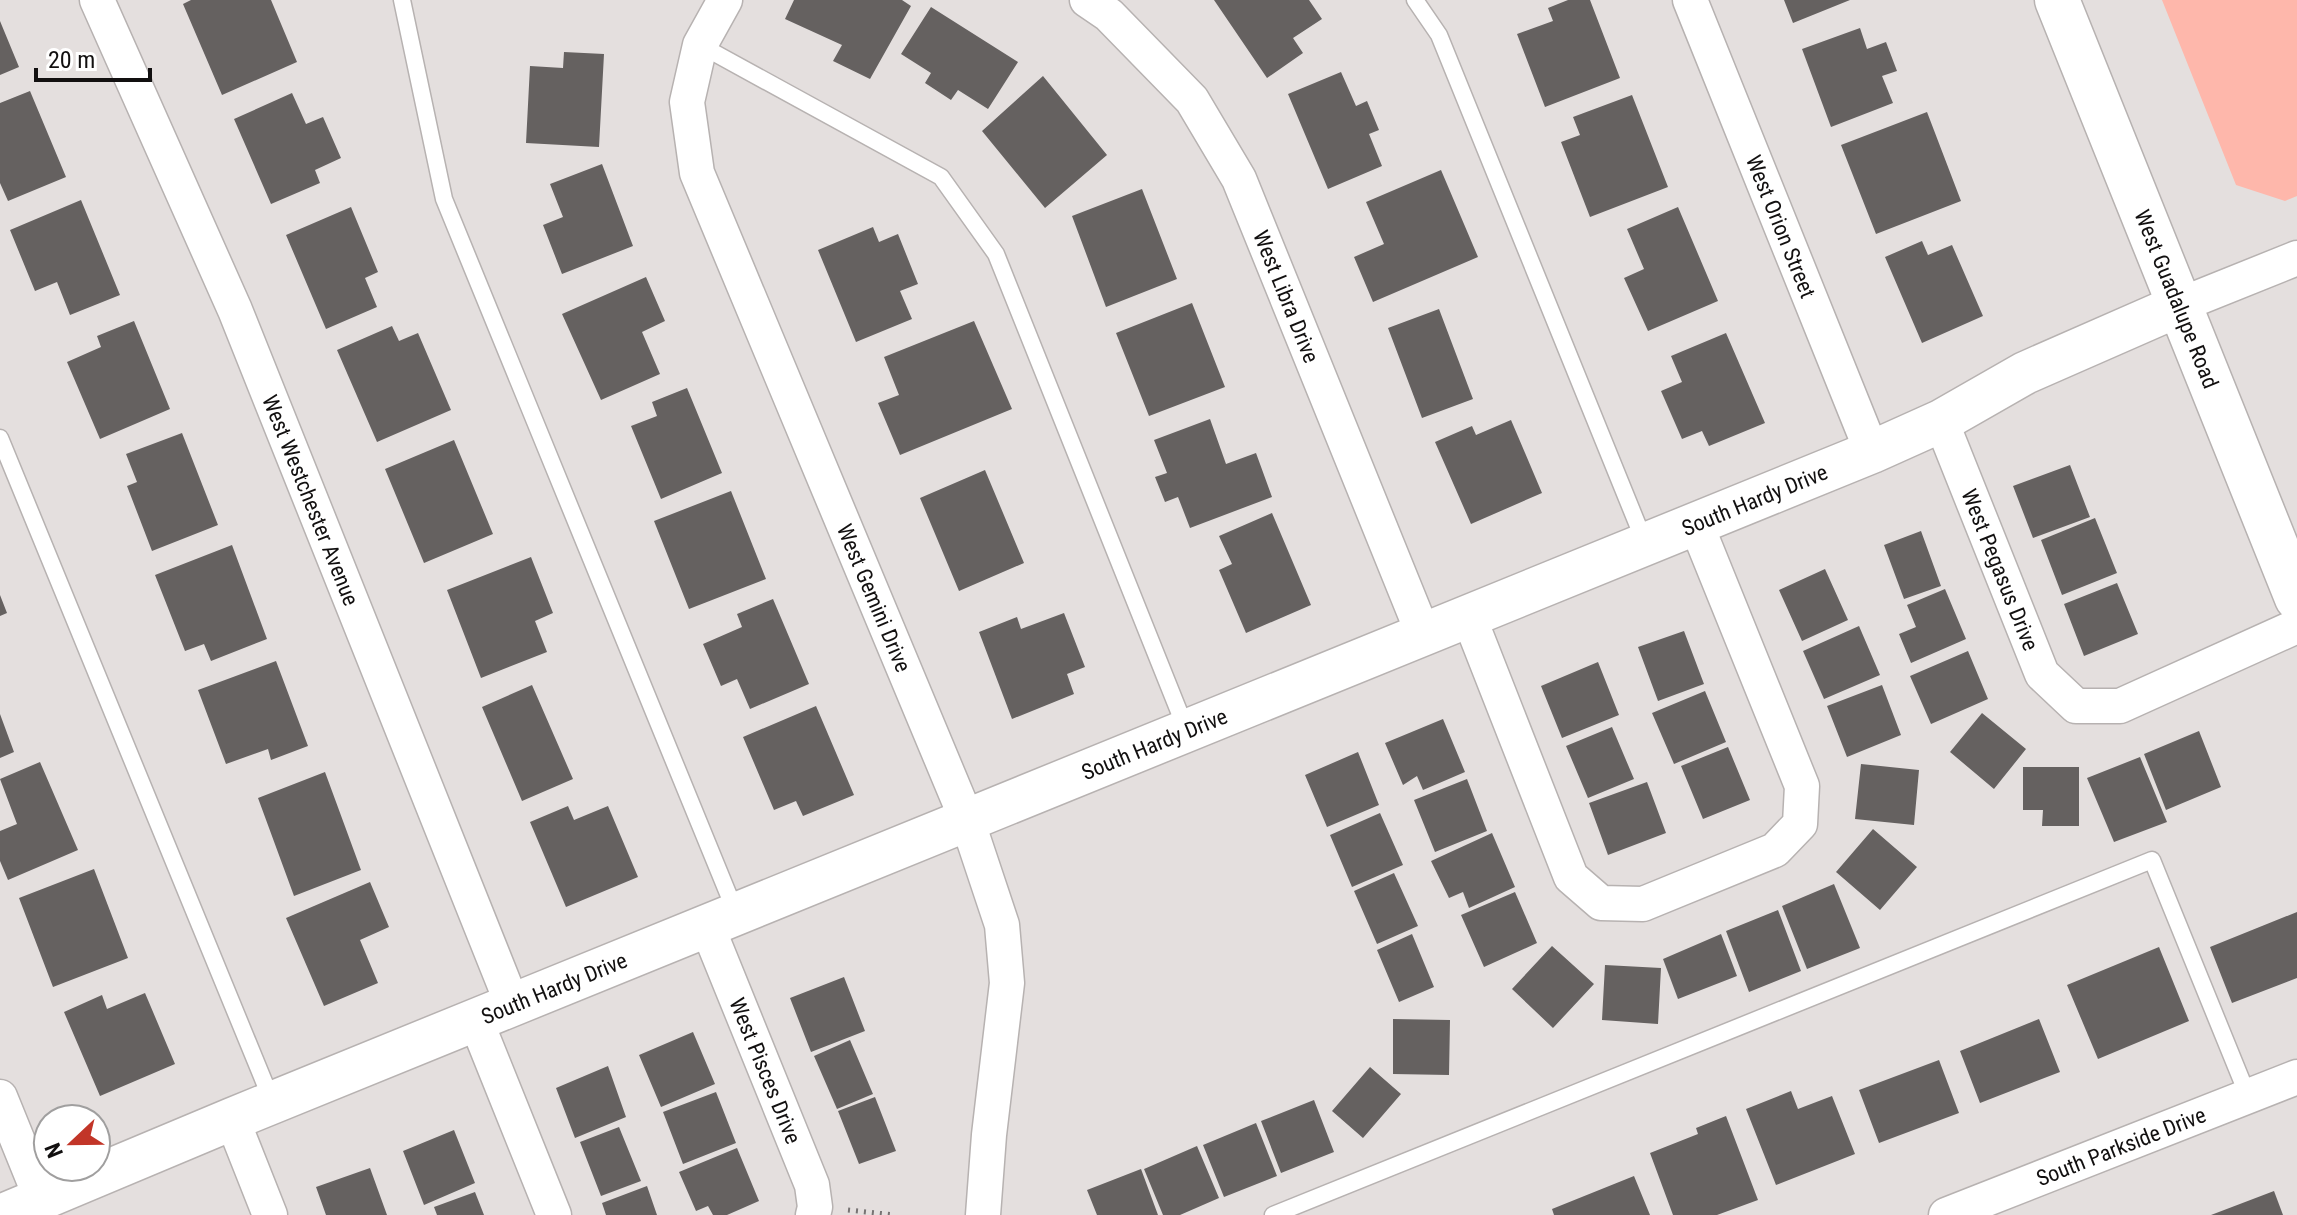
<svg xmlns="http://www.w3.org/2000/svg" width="2297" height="1215" font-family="'Roboto Condensed',sans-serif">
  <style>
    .green { fill: #feb7ab }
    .building { fill: #656160 }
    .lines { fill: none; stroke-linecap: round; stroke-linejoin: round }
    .service-casing { stroke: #b7b2b1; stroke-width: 19 }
    .minor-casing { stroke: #b7b2b1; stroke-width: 37 }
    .tertiary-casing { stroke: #b7b2b1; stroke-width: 45 }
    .secondary-casing { stroke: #b7b2b1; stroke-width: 47 }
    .path { stroke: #777373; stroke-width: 5; stroke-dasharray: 2 6; stroke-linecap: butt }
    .service { stroke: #fff; stroke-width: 16 }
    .minor { stroke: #fff; stroke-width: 34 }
    .tertiary { stroke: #fff; stroke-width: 42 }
    .secondary { stroke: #fff; stroke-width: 44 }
    .labels { text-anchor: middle; stroke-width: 6; stroke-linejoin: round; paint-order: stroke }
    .street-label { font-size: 22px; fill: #121010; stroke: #fff }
  </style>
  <rect width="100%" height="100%" fill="#e4dfde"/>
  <path class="green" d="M2162 0H2297V196L2285 201 2236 185Z"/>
  <path class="building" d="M191 0H271L297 62 222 95 183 4Z
    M794 0H902L911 6 870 79 833 61 842 45 785 19Z
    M1214 0H1309L1322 19 1293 38 1303 53 1267 78Z
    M1568 0H1590L1620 78 1545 107 1517 34 1553 21 1548 8Z
    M1784 0H1850L1793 23Z
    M931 7 1018 62 988 109 958 90 951 100 925 83 931 73 901 54Z
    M0 21 19 67 0 75Z
    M1860 28 1867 49 1886 42 1897 71 1882 76 1893 103 1831 127 1802 49Z
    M564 52 604 54 599 147 526 143 530 66 563 68Z
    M1341 72 1356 106 1367 101 1379 130 1369 134 1382 166 1328 189 1288 94Z
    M1043 76 1107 155 1045 208 982 131Z
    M30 91 66 177 8 201 0 183V103Z
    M292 93 306 124 323 117 341 158 315 170 320 183 271 204 234 119Z
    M1632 95 1668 187 1590 217 1561 142 1580 135 1573 117Z
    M1927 112 1961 201 1876 234 1841 145Z
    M602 164 633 246 562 274 543 225 563 217 550 184Z
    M1441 170 1478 257 1373 302 1354 257 1384 244 1366 202Z
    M1142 189 1177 279 1106 307 1072 216Z
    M81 200 120 295 70 315 57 282 35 291 10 230Z
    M351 207 378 272 365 278 377 307 326 329 286 235Z
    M1678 207 1718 301 1648 331 1624 278 1644 269 1627 229Z
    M873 227 879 242 898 234 918 284 900 291 912 319 856 342 818 250Z
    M1922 241 1928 255 1952 245 1983 316 1922 343 1885 257Z
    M646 277 665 321 642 332 660 374 601 400 562 314Z
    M1192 303 1225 387 1149 416 1116 333Z
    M1439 309 1473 399 1422 418 1388 328Z
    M134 321 170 409 100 439 67 362 101 347 97 336Z
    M974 321 1012 409 900 455 878 403 899 395 884 357Z
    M392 326 399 341 418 333 451 410 377 442 337 350Z
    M1726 333 1765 423 1709 446 1702 431 1682 439 1661 391 1682 382 1671 356Z
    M687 388 722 473 661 499 631 426 657 416 652 402Z
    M1210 419 1226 464 1256 453 1272 497 1190 528 1178 497 1165 502 1155 477 1167 473 1154 440Z
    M1511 420 1542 493 1471 524 1435 442 1472 426 1476 435Z
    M182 433 218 525 152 551 127 486 137 482 126 454Z
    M454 440 493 534 424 563 385 469Z
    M2070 465 2090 517 2033 538 2013 486Z
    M985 470 1024 563 959 591 920 498Z
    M731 491 766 579 689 609 654 521Z
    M1272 513 1311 605 1246 633 1219 570 1232 564 1219 536Z
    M2095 518 2117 573 2062 595 2041 540Z
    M1921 531 1941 586 1904 599 1884 545Z
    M232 545 267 639 211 661 204 644 185 651 155 575Z
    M531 557 553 613 535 621 547 652 481 678 447 590Z
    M1825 569 1848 620 1802 641 1779 590Z
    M2117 583 2138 634 2084 656 2064 604Z
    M1945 589 1966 639 1911 663 1899 634 1916 627 1907 605Z
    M0 595 7 613 0 616Z
    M773 599 809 684 750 709 737 679 721 686 703 644 742 627 737 614Z
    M1064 613 1085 667 1067 674 1074 694 1012 719 979 632 1017 617 1021 629Z
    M1859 626 1880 675 1824 699 1803 651Z
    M1684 631 1704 684 1658 701 1638 647Z
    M1968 651 1988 699 1931 724 1910 676Z
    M276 661 308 746 271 760 268 749 226 764 198 690Z
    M1598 662 1619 715 1562 738 1541 686Z
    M532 685 573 779 522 801 482 707Z
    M1882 685 1901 735 1847 757 1827 706Z
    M1705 691 1726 742 1674 764 1652 713Z
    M816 706 854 795 803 816 796 801 774 810 743 737Z
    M1982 713 2026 749 1994 789 1950 752Z
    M0 714 14 752 0 758Z
    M1443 719 1465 772 1423 790 1417 776 1403 785 1385 743Z
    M1612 727 1634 779 1588 798 1566 746Z
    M2199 731 2221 787 2166 810 2144 754Z
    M1728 747 1750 800 1703 819 1681 766Z
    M1358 752 1379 805 1327 827 1305 775Z
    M2140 757 2167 822 2114 842 2087 778Z
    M40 762 78 850 8 880 0 861V831L17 824 0 779Z
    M1861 764 1919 770 1914 825 1855 819Z
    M2023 767H2079V826H2042L2043 810H2023Z
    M325 772 361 870 294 896 258 798Z
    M1467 779 1487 831 1435 852 1414 800Z
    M1647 782 1666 833 1608 855 1589 803Z
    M568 806 574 820 608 806 638 877 566 907 530 822Z
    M1380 813 1403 865 1352 887 1330 835Z
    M1873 829 1917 867 1880 910 1836 872Z
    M1492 833 1515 887 1469 908 1463 892 1449 898 1431 861Z
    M94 869 128 958 53 987 19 898Z
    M1394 873 1418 926 1377 944 1354 891Z
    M370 882 389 927 360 940 378 983 324 1006 286 918Z
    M1834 884 1860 948 1807 969 1782 906Z
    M1515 892 1537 943 1484 967 1461 915Z
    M1778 910 1801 971 1749 992 1726 931Z
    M2297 912V978L2232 1003 2210 947Z
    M1412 934 1434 987 1399 1002 1377 950Z
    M1721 934 1737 976 1678 999 1663 959Z
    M1552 946 1594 984 1553 1028 1512 989Z
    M2159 947 2189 1021 2098 1059 2067 985Z
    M1605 965 1661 968 1658 1024 1602 1020Z
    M844 977 865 1031 811 1052 790 998Z
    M145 993 175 1064 100 1096 64 1012 102 995 107 1009Z
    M1393 1019 1450 1020 1449 1075 1393 1074Z
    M2039 1019 2060 1072 1980 1103 1960 1051Z
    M693 1032 715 1084 661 1107 639 1055Z
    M850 1040 873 1094 837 1109 814 1056Z
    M1939 1060 1959 1113 1879 1143 1859 1090Z
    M608 1066 626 1117 575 1138 556 1088Z
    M1370 1067 1401 1094 1363 1138 1332 1111Z
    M1791 1091 1798 1109 1832 1096 1855 1154 1776 1185 1746 1109Z
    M716 1092 736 1143 683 1164 663 1112Z
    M875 1097 896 1151 859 1164 838 1111Z
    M1314 1100 1334 1152 1281 1173 1261 1121Z
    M1726 1116 1758 1200 1717 1215H1673L1650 1153 1698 1134 1696 1128Z
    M1256 1123 1277 1176 1224 1197 1203 1145Z
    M619 1127 641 1181 601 1196 580 1142Z
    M454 1130 475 1183 424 1205 403 1151Z
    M1197 1146 1219 1198 1180 1215H1163L1144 1169Z
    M737 1148 759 1201 727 1215H713L708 1206 696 1211 679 1172Z
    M370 1168 387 1215H326L316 1187Z
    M1141 1169 1158 1215H1097L1087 1190Z
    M1634 1176 1650 1215H1554L1552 1209Z
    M647 1186 657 1215H606L602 1203Z
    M2274 1191 2283 1215H2211Z
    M475 1192 484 1215H437L434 1207Z"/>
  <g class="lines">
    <g class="service-casing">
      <path id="service" d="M402 0 444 199 736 913
        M1415 0 1439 35 1645 543
        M700 45 941 177 996 254 1186 729
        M0 438 272 1101
        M1273 1215 2152 860 2248 1096"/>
    </g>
    <g class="minor-casing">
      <g id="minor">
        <path id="s1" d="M97 0 235 310 513 1006"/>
        <path id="s2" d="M725 0 700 45 687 102 697 173 967 820 1002 925 1007 983 989 1135 983 1215"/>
        <path id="s3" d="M1087 0 1109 15 1192 100 1239 179 1424 636"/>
        <path id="s4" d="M1690 0 1872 452"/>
        <path d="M2180 305 2297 258"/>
        <path id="s5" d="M1941 421 2042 674 2076 706H2120L2297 626"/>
        <path d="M1469 617 1571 877 1601 903 1643 904 1775 850 1800 824 1802 786 1696 524"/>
        <path id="s6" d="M707 926 812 1185 815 1207 813 1215"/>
        <path d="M476 1021 554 1215"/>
        <path d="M0 1097 41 1198"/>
        <path d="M232 1119 270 1215"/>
        <path id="s7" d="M1946 1215 2297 1077"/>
      </g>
    </g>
    <g class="tertiary-casing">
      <g id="tertiary">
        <path id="s8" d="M3 1215 232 1119 1872 452 1941 421 2025 373 2180 305"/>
      </g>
    </g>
    <g class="secondary-casing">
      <g id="secondary">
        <path id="s9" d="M2057 0 2297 598"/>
      </g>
    </g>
    <path class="path" d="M848 1210 895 1215"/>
    <use href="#service" class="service"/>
    <use href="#minor" class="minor"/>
    <use href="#tertiary" class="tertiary"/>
    <use href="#secondary" class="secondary"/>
  </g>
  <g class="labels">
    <g class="street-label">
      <text dy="8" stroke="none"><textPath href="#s4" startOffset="244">West Orion Street</textPath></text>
      <text dy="8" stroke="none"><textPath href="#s3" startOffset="364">West Libra Drive</textPath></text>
      <text dy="8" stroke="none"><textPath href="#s9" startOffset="322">West Guadalupe Road</textPath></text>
      <text dy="8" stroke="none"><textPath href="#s1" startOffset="544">West Westchester Avenue</textPath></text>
      <text dy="8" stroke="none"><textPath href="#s8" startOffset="1892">South Hardy Drive</textPath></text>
      <text dy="8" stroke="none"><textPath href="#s5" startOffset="160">West Pegasus Drive</textPath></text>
      <text dy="8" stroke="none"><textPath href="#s2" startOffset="642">West Gemini Drive</textPath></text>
      <text dy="8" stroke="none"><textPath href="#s8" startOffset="1244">South Hardy Drive</textPath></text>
      <text dy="8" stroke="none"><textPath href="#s8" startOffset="596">South Hardy Drive</textPath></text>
      <text dy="8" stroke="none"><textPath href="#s6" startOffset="156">West Pisces Drive</textPath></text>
      <text dy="8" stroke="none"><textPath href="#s7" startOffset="188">South Parkside Drive</textPath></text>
    </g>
  </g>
  <g transform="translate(72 1143) rotate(248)"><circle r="38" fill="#ffffff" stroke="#a09f9f" stroke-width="2"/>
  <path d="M0-6L14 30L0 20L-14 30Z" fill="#c23528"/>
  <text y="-12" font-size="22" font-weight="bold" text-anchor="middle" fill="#121010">N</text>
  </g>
  <path d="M36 68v12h114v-12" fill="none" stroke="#121010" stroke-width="4"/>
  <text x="48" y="68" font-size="24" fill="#121010" stroke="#ffffff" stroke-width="6" paint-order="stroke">20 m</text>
</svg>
